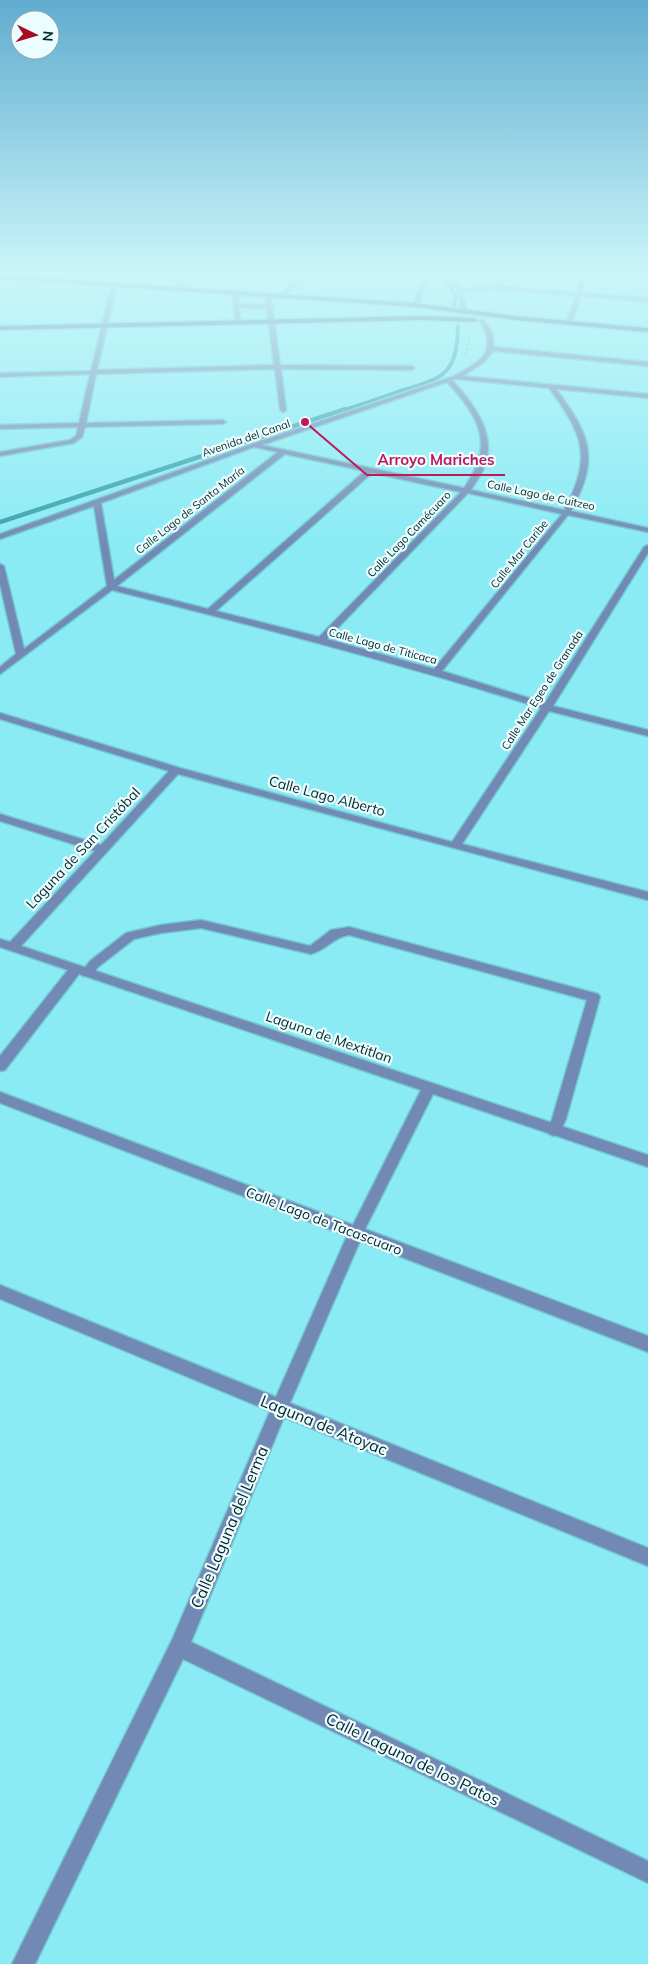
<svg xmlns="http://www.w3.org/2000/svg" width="648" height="1964" font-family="Mulish,sans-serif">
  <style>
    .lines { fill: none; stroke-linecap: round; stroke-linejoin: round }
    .stream-far1 { stroke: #38a0aa; stroke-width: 4 }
    .stream { stroke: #38a0aa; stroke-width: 4.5 }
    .lane-casing { stroke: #72c8cf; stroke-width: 3 }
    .street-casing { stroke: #72c8cf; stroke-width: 3 }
    .secondary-casing { stroke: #72c8cf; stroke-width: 3 }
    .path { stroke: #52979e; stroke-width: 1; stroke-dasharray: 2 2; stroke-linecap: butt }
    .lane { fill: #7389b5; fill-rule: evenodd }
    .street { fill: #7389b5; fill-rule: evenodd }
    .secondary { fill: #4461a0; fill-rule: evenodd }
    .labels { text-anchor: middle; stroke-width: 4.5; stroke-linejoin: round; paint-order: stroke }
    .far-street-label { font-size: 11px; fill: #062629; stroke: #ecfdff }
    .street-label { font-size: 14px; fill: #062629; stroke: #ecfdff }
    .near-street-label { font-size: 16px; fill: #062629; stroke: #ecfdff }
    .leader { fill: none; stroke: #c2185b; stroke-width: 2 }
    .callout-dot { fill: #c2185b; stroke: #ecfdff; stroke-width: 2 }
    .callout-label { font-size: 15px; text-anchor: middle; font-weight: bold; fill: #c2185b; stroke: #ecfdff; stroke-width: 4.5; stroke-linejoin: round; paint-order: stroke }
  </style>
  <rect width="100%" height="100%" fill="#8aebf4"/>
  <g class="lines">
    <path class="stream-far1" d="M441 271 456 296 454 305
      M342 411C362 404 382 398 401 391 443 378 457 375 458 326"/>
    <path class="stream" d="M0 522 346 409"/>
    <g class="lane-casing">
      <path id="lane" d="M235 291 238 293 239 304H270L273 306 270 308H239L241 322 236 323 232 293Z
        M201 920 310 946 331 930 349 927 598 994 600 997 566 1119 559 1134 554 1136 549 1134 547 1130 552 1119 587 1000 349 935C334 937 326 950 311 954L201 928 161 933 134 939 98 967 91 976H83L81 973 90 961 126 933 161 925Z"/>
    </g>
    <g class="street-casing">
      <path id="street" d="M68 271H74L60 281H56V279Z
        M187 271H193L174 290H170Z
        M303 271H309L284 297H280V295Z
        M426 271H432L418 305 413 306Z
        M448 271H454L462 289 496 286 501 271H507L501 286 577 293 581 271H587L582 293 648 298V302L581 296 572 323 569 325 566 323 576 296 489 289 463 292 467 311 464 313 461 311 459 296Z
        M112 283 117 284 97 370 274 365 265 295 268 293 271 295 280 365 412 366 415 368 412 370 281 369 286 410 283 412 280 410 275 369 96 374 86 423 223 420 226 422 223 424 85 427 82 437 74 443 0 456V452L70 440 76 436 78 427 0 429V425L79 423 90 374 0 377V373L91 371Z
        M483 319 492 332 494 347 648 362V366L493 351 484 362 463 376 648 394V398L556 389C591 436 600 458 571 511L648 528V532L568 515 442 671 545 703 644 547 648 545V553L553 706 648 730V736L549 711 462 844 648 892V900L178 774 21 946 648 1155V1167L433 1094 365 1229 648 1336V1352L360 1241 290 1403 648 1548V1566L284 1417 191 1642 648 1861V1883L183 1659 35 1964H12L172 1640 270 1411 0 1299V1285L276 1397 347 1236 0 1103V1092L353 1225 421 1090 79 974 5 1070 0 1071V1056L68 970 0 947V939L10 942 95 851 0 821V814L101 845 169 771 0 719V713L180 768 452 842 541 708C399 663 256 626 112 590L0 674V667L16 654 0 584V564L4 566 24 649 107 586 94 506 0 539V534L252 444 454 376C481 361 498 353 480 321ZM456 379 549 388C583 434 593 457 564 510L471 490C475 483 480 477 483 470 499 436 474 404 452 380ZM447 382C480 418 495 444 464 488L262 445ZM254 447 278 452 114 580 101 503ZM285 454 365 471 208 609 117 586ZM372 473 461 492 319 637 216 611ZM468 493 562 514 434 669 327 639Z"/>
    </g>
    <g class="secondary-casing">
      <path id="secondary" d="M0 275 415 303 515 316 648 328V332L515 320 415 307 0 279Z
        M421 316 475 318 478 320 475 322 421 320 0 330V326Z"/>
    </g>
    <path class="path" d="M466 354 470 333"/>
    <use href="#lane" class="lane"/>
    <use href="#street" class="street"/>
    <use href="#secondary" class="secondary"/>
  </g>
  <linearGradient id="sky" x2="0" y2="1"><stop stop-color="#61accf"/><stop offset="0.5" stop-color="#caf6fa"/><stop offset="1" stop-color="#caf6fa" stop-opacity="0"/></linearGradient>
  <rect width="648" height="546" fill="url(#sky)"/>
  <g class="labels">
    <g class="far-street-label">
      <text transform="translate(246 438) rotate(-19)" y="4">Avenida del Canal</text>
      <text transform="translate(541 495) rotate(12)" y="4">Calle Lago de Cuitzeo</text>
      <text transform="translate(190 510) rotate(-38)" y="4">Calle Lago de Santa María</text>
      <text transform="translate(409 534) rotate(-46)" y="4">Calle Lago Camécuaro</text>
      <text transform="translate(519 554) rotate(-51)" y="4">Calle Mar Caribe</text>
      <text transform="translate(383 646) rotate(15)" y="4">Calle Lago de Titicaca</text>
      <text transform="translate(542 690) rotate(-57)" y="4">Calle Mar Egeo de Granada</text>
    </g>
    <g class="street-label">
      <text transform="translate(327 796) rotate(15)" y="5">Calle Lago Alberto</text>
      <text transform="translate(83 848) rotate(-47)" y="5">Laguna de San Cristóbal</text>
      <text transform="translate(329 1037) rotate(19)" y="5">Laguna de Mextitlan</text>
      <text transform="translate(324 1221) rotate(21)" y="5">Calle Lago de Tacascuaro</text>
    </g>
    <g class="near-street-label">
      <text transform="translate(324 1425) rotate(22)" y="6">Laguna de Atoyac</text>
      <text transform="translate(229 1527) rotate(-67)" y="6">Calle Laguna del Lerma</text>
      <text transform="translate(413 1759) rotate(26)" y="6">Calle Laguna de los Patos</text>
    </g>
  </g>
  <path class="leader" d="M305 422L367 475H505"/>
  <circle class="callout-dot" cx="305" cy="422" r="5"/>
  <g class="callout-label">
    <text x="436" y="465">Arroyo Mariches</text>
  </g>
  <g transform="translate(35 35) rotate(95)"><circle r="24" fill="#ecfdff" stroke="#90a7a9"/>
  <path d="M0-4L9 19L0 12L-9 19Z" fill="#a60d20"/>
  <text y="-8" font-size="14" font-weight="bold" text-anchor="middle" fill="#062629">N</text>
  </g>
</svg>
